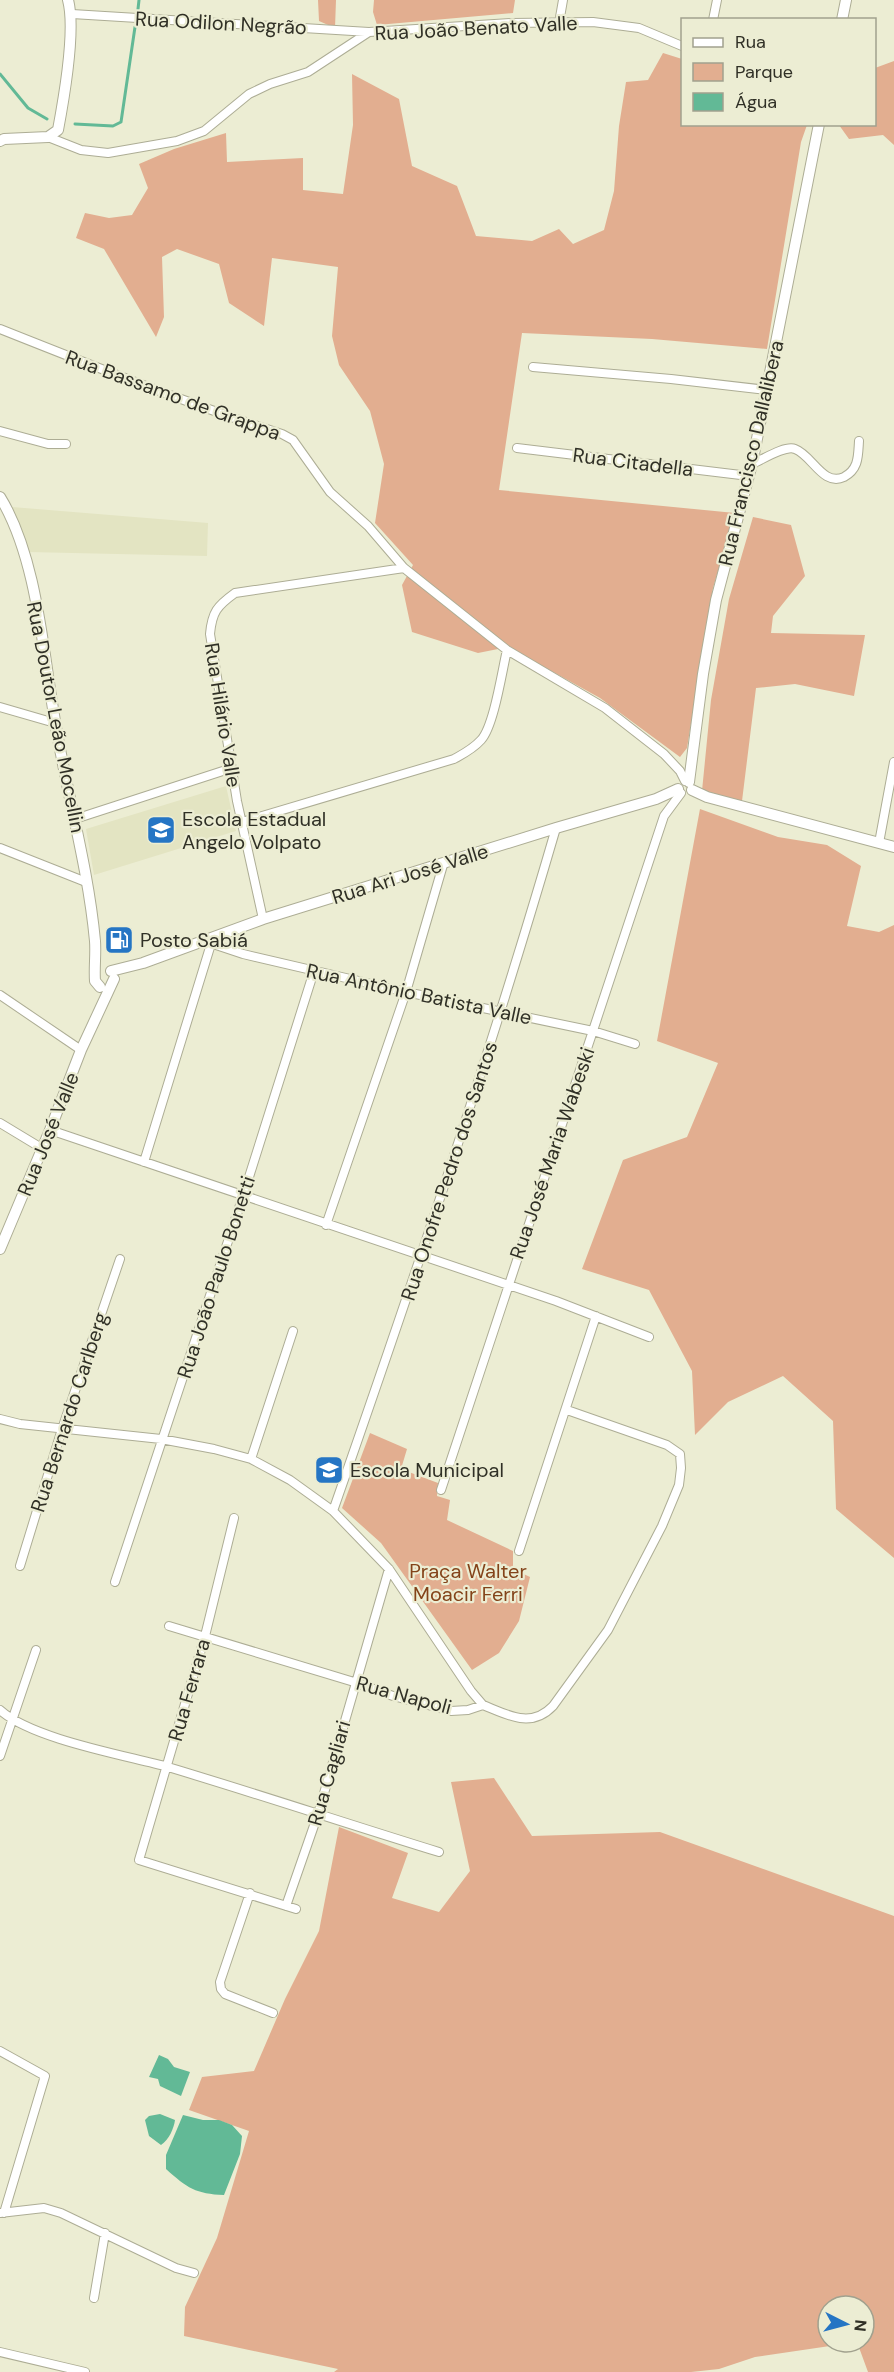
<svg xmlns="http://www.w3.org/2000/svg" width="894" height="2372" font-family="'DM Sans',sans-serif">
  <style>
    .built { fill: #e3e4c2 }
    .green { fill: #e2ae90; fill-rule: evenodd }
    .water { fill: #62b996 }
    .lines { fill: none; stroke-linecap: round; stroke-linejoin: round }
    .stream { stroke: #62b996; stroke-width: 3 }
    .minor-casing { stroke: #adad95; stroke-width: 10 }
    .tertiary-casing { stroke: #adad95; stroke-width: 12 }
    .minor { stroke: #fff; stroke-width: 8 }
    .tertiary { stroke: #fff; stroke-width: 10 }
    .labels { text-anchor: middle; stroke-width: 4.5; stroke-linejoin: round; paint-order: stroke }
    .street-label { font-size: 20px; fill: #303026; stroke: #ecedd3 }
    .poi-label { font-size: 20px; fill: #303026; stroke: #ecedd3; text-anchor: start }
    .park-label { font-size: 20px; fill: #834319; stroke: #ecedd3 }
  </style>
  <rect width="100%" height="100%" fill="#ecedd3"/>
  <path class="built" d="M12 507 208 523 207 556 28 552Z
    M226 786 236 831 94 875 86 829Z"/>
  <path class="green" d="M318 0H336L335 28 319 21Z
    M374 0H515L513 13 377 25 373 12Z
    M663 53 682 59V124L807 125 801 142 767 349 652 339 522 333 499 490 735 513 713 588 687 748 680 757 600 698 508 647 478 653 412 632 402 585 413 565 375 523 384 464 370 411 339 365 332 336 338 267 272 258 264 326 229 303 219 264 177 249 162 257 164 317 156 337 104 249 76 238 85 213 109 218 132 215 148 188 139 164 174 149 226 133 227 162 303 158V190L343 194 353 125 352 74 399 99 412 166 457 186 476 236 532 241 559 229 573 244 604 230 614 191 619 126 626 82 648 80Z
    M894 61V145L883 135 849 139 839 125 874 124 875 68Z
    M753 517 791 525 805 576 773 616 771 633 865 635 854 696 795 684 756 688 742 801 702 791 711 700 729 599Z
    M700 809 778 837 827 845 861 866 847 926 879 932 894 925V1558L836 1509 833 1421 783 1376 728 1402 695 1435 692 1371 649 1290 582 1269 623 1160 687 1137 718 1063 657 1041Z
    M370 1433 407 1449 401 1469 438 1483 437 1496 450 1500 447 1520 513 1551V1569L530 1577 519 1621 499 1653 472 1670 381 1543 342 1508Z
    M494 1778 532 1836 660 1832 894 1916V2372H868L857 2342 755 2357 719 2369 691 2372H334L338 2369 184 2336 185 2307 217 2238 249 2131 189 2110 202 2077 254 2071 285 1999 319 1931 339 1827 408 1853 392 1898 439 1912 470 1871 451 1782ZM828 2306H864V2342H828Z"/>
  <path class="water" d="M159 2055 168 2059 174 2067 190 2072 181 2096 160 2086 158 2079 149 2077Z
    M160 2114 175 2120C174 2128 169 2140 161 2145L149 2136 145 2120 149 2116Z
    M183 2115 203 2120H219L232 2125 242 2136 240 2154 224 2195C196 2194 187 2188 166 2169V2155Z"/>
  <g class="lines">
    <path class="stream" d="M138 9 139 0
      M0 74 28 108 47 119
      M75 124 113 126 121 122 135 27"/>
    <g class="minor-casing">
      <path id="minor" d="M72 14 369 32
        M713 20 717 0
        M559 23 563 0
        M48 137 81 150 108 153 177 141 204 131 249 94 270 84 308 72 369 32 512 23 593 22 639 28 682 46
        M0 329C93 366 186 403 282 434L293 440 330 492 368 526 404 568 507 650 605 708 664 754 680 771 685 781
        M533 367 671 379 767 390
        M0 431 48 444H66
        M517 448 749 476
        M752 464C762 460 785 445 795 449 812 455 823 487 844 477 859 469 858 456 859 441
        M0 707 55 723
        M75 819 232 768
        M242 822 454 759C463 754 473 749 481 740 494 726 502 671 507 650
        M879 843 894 762
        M0 848 86 882
        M263 919 237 801 210 634C212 612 217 606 235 593L404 568
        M204 941 243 954 406 992 593 1031 635 1044
        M0 995 81 1050
        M0 1123 43 1149
        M50 1130 556 1301 649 1337
        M144 1162 211 944
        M326 1225 406 992 443 865
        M0 1419 20 1424 161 1439 214 1449 251 1459 290 1480 333 1511 389 1569 471 1691 483 1705
        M251 1459 293 1331
        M441 1490 664 816 681 793
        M333 1511C412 1285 489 1058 556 828
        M234 1518 205 1636 139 1860 296 1909
        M519 1551 596 1316
        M20 1566 62 1429 120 1259
        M115 1582 243 1196 314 971
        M169 1626 354 1682 393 1696 451 1711 468 1710 483 1705C508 1715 531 1729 553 1706L608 1630 662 1526 679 1485 681 1468 680 1454 667 1445 567 1410
        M0 1710C32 1739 124 1755 168 1767 258 1794 348 1824 439 1852
        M0 1756 36 1650
        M250 1893 220 1982 221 1989 225 1994 273 2013
        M286 1906 318 1814 389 1569
        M0 2051 45 2076 4 2213
        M0 2213 44 2208 61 2213 176 2268 194 2273
        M94 2298 105 2233
        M0 2352 85 2372"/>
    </g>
    <g class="tertiary-casing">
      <path id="tertiary" d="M842 20 846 0
        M0 141 4 139 48 137 58 130C64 98 76 30 68 0
        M0 497C37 557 43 652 55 721 67 795 88 866 95 941 96 954 94 968 95 981L100 987
        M689 782 703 674 716 600 752 464 819 124
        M692 790 707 797 894 847
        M111 971 143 963 263 919 556 828 656 799 678 789
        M0 1249 50 1130 81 1050 114 979"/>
    </g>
    <use href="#minor" class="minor"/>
    <use href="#tertiary" class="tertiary"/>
  </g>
  <defs>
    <g id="school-square" transform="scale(1.5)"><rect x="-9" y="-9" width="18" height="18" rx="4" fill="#2575c4" stroke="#ecedd3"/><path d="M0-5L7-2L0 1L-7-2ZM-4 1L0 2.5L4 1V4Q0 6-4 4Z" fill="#fff"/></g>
    <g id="fuel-square" transform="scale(1.5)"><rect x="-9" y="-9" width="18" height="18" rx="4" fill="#2575c4" stroke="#ecedd3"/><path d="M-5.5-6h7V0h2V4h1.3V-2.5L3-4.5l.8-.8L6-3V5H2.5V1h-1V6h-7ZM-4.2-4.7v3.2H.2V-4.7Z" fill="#fff"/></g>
  </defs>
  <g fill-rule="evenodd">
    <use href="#school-square" x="161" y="830"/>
    <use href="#fuel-square" x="119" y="940"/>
    <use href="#school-square" x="329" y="1470"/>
  </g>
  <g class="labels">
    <g class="street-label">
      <text transform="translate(221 23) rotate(3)" y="7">Rua Odilon Negrão</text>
      <text transform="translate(476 28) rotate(-3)" y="7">Rua João Benato Valle</text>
      <text transform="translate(173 395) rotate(20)" y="7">Rua Bassamo de Grappa</text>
      <text transform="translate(751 453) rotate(-77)" y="7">Rua Francisco Dallalibera</text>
      <text transform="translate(633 462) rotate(7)" y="7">Rua Citadella</text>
      <text transform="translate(223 715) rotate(81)" y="7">Rua Hilário Valle</text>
      <text transform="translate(56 717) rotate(79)" y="7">Rua Doutor Leão Mocellin</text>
      <text transform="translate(410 874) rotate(-17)" y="7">Rua Ari José Valle</text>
      <text transform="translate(419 994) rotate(12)" y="7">Rua Antônio Batista Valle</text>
      <text transform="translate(48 1134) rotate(-68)" y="7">Rua José Valle</text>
      <text transform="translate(552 1153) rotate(-71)" y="7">Rua José Maria Wabeski</text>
      <text transform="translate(449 1171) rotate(-72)" y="7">Rua Onofre Pedro dos Santos</text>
      <text transform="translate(216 1277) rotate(-72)" y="7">Rua João Paulo Bonetti</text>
      <text transform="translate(69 1412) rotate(-72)" y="7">Rua Bernardo Carlberg</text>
      <text transform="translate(189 1690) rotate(-74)" y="7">Rua Ferrara</text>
      <text transform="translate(404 1695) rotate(15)" y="7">Rua Napoli</text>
      <text transform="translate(329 1773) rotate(-74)" y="7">Rua Cagliari</text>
    </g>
    <g class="poi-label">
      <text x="182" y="826">Escola Estadual<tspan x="182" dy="23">Angelo Volpato</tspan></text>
      <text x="140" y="947">Posto Sabiá</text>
      <text x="350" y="1477">Escola Municipal</text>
    </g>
    <g class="park-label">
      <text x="468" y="1578">Praça Walter<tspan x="468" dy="23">Moacir Ferri</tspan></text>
    </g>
  </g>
  <rect x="681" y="18" width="195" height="108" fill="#ecedd3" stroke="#a1a18e" stroke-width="1.5"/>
  <rect x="693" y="38" width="30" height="9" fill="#ffffff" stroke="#a1a18e" stroke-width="1.5"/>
  <text x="735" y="48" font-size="18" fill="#303026">Rua</text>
  <rect x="693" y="63" width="30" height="18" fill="#e2ae90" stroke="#a1a18e" stroke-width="1.5"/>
  <text x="735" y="78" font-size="18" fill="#303026">Parque</text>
  <rect x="693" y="93" width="30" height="18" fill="#62b996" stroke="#a1a18e" stroke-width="1.5"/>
  <text x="735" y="108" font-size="18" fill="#303026">Água</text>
  <g transform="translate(846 2324) rotate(96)"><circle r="28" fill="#ecedd3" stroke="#a1a18e" stroke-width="1.5"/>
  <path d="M0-4.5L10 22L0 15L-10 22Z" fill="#2575c4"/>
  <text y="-9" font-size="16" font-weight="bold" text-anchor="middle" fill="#303026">N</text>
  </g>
</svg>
